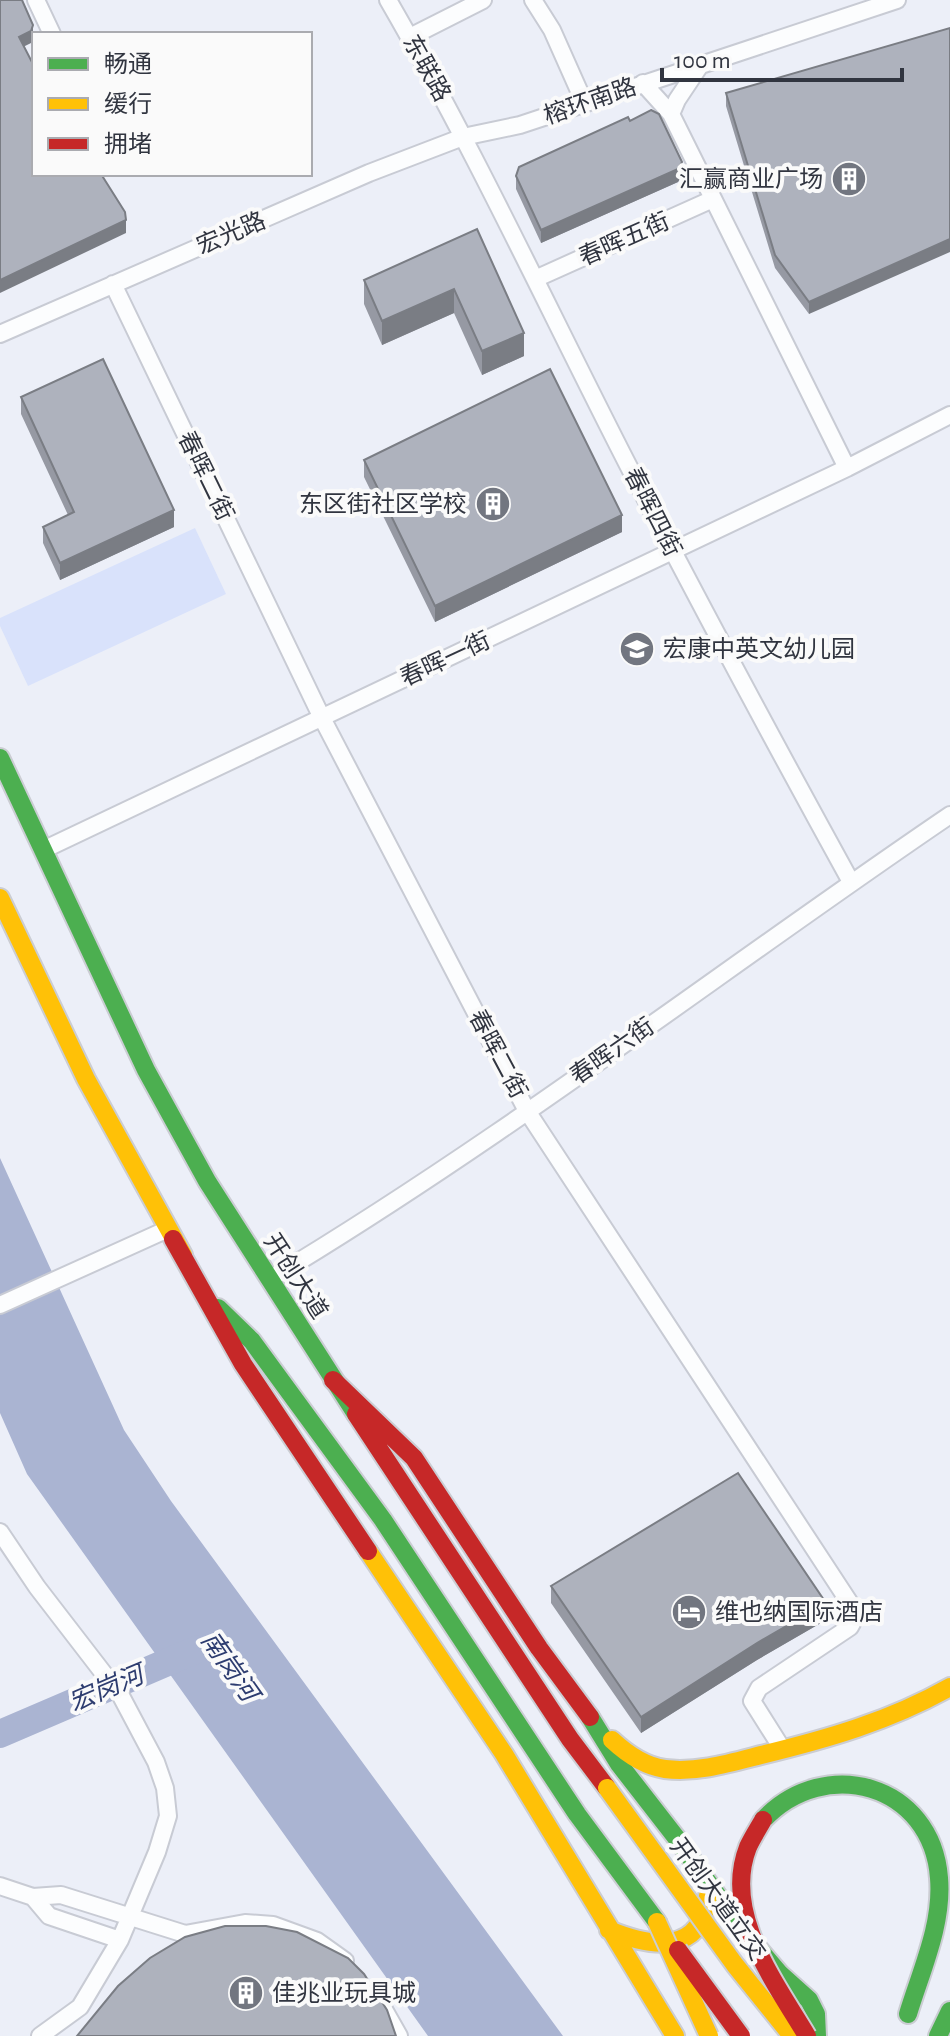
<svg xmlns="http://www.w3.org/2000/svg" width="950" height="2036" font-family="'Alegreya Sans','Noto Sans SC',sans-serif">
  <style>
    .green { fill: #d9e2fb }
    .water { fill: #aab4d2 }
    .lines { fill: none; stroke-linecap: round; stroke-linejoin: round }
    .river { stroke: #aab4d2; stroke-width: 28 }
    .street-casing { stroke: #c8cbd4; stroke-width: 20 }
    .fast-casing { stroke: #cbcdd3; stroke-width: 22 }
    .slow-casing { stroke: #cbcdd3; stroke-width: 22 }
    .jam-casing { stroke: #cbcdd3; stroke-width: 22 }
    .street { stroke: #fcfdfe; stroke-width: 16 }
    .fast { stroke: #4caf50; stroke-width: 18 }
    .slow { stroke: #ffc107; stroke-width: 18 }
    .jam { stroke: #c62828; stroke-width: 18 }
    .slow-bridge-casing { stroke: #cbcdd3; stroke-width: 22; stroke-linecap: butt }
    .jam-bridge-casing { stroke: #cbcdd3; stroke-width: 22; stroke-linecap: butt }
    .slow-bridge { stroke: #ffc107; stroke-width: 18 }
    .jam-bridge { stroke: #c62828; stroke-width: 18 }
    .wall { fill: #9699a3 }
    .shaded-wall { fill: #7a7d84 }
    .building { fill: #aeb2bd; stroke: #7a7d84; stroke-width: 2 }
    .labels { text-anchor: middle; stroke-width: 8; stroke-linejoin: round; paint-order: stroke }
    .street-label { font-size: 24px; fill: #313540; stroke: #fafafa }
    .poi-label { font-size: 24px; fill: #313540; stroke: #fafafa; text-anchor: start }
    .water-label { font-size: 26px; font-style: italic; fill: #2e3d70; stroke: #fafafa }
  </style>
  <rect width="100%" height="100%" fill="#eceff8"/>
  <path class="green" d="M195 528 226 594 28 686 0 626V618Z"/>
  <path class="water" d="M0 1158 124 1430 171 1501 563 2036H428L27 1474 0 1413Z"/>
  <g class="lines">
    <path class="river" d="M0 1734 198 1649"/>
    <g class="street-casing">
      <path id="street" d="M36 0 52 34
        M388 0C476 152 549 311 629 467 701 606 775 744 851 882
        M533 0 552 30 584 102
        M410 37 483 0
        M643 83 671 114 847 468
        M671 114 677 100 701 64
        M535 279 713 199
        M113 284 322 718 527 1111 857 1614 850 1627 759 1688 752 1701 783 1750
        M0 334 369 173 463 137 520 125 897 0
        M43 850 847 468 950 415
        M270 1279C505 1138 723 969 950 815
        M0 1305 168 1229
        M0 1532 37 1587 121 1696 156 1762 165 1788 168 1816 157 1852 120 1940 80 2007 40 2036
        M0 1886 33 1897 61 1895 185 1934 245 1923 273 1925 317 1941 345 1961
        M33 1897 49 1916 120 1940
        M378 1999 399 2036"/>
    </g>
    <g class="fast-casing">
      <path id="fast" d="M0 758 146 1070 207 1181 356 1414
        M218 1308 252 1341 383 1520 577 1814 657 1922
        M590 1717 619 1764 678 1840 739 1926 780 1974 809 2000 816 2014 817 2036
        M763 1820C825 1754 932 1784 939 1878 943 1924 921 1971 908 2014
        M938 2036 950 2011"/>
    </g>
    <g class="slow-casing">
      <path id="slow" d="M0 898 86 1079 183 1255
        M368 1551 504 1754 675 2036
        M612 1740C627 1754 644 1766 665 1769 697 1773 730 1763 761 1755 827 1739 890 1721 950 1687
        M609 1930C650 1947 702 1956 708 1896"/>
    </g>
    <g class="jam-casing">
      <path id="jam" d="M173 1239 243 1364 368 1551
        M333 1380 414 1458 539 1648 590 1717
        M356 1414 570 1739 607 1788"/>
    </g>
    <use href="#street" class="street"/>
    <use href="#fast" class="fast"/>
    <use href="#slow" class="slow"/>
    <use href="#jam" class="jam"/>
    <g class="slow-bridge-casing">
      <path id="slow-bridge" d="M607 1788 735 1965 792 2036
        M657 1922 709 2036"/>
    </g>
    <g class="jam-bridge-casing">
      <path id="jam-bridge" d="M763 1820C758 1829 752 1838 748 1847 722 1913 775 1982 807 2036
        M678 1950 741 2036"/>
    </g>
    <use href="#slow-bridge" class="slow-bridge"/>
    <use href="#jam-bridge" class="jam-bridge"/>
  </g>
  <path class="wall" d="M950 28 809 314 775 268 726 106V93Z
    M630 121 682 175 678 182 541 243 516 189V176Z
    M477 229 524 356 482 375 454 313 382 345 364 304V280Z
    M21 397 174 527 60 580 43 543V527L68 515 21 414Z
    M364 460 622 532 435 622 364 477Z
    M551 1586 826 1620 757 1660 641 1733 551 1603Z"/>
  <path class="shaded-wall" d="M33 25V38L31 43 19 49V37Z
    M682 162V175L678 182 541 243V230Z
    M126 220V233L0 293V280Z
    M950 239V252L809 314V302Z
    M454 289V313L382 345V321Z
    M524 333V356L482 375V351Z
    M174 510V527L60 580V563Z
    M622 515V532L435 622V606Z
    M826 1603V1620L757 1660 641 1733V1717L757 1643Z"/>
  <path class="building" d="M0 0H22L33 25 31 31 19 37 34 66V174H101L125 212 126 220 0 280Z
    M950 28V239L809 302 775 255 726 93Z
    M651 110 659 114 682 162 678 169 541 230 516 176 519 167 628 117 630 121Z
    M477 229 524 333 482 351 454 289 382 321 364 280Z
    M103 359 174 510 60 563 43 527 74 512 21 397Z
    M550 369 622 515 435 606 364 460Z
    M738 1473 826 1603 757 1643 641 1717 551 1586Z
    M225 1926H266L297 1932 348 1958 364 1974 387 2010 396 2036H77L118 1986 150 1958 185 1937Z"/>
  <defs>
    <g id="building-disc" transform="scale(1.8)"><circle r="9.5" fill="#727680" stroke="#fafafa"/><path d="M-4-6H4V6H1V3H-1V6H-4ZM-2.5-4.3h1.7v1.8h-1.7ZM.8-4.3h1.7v1.8H.8ZM-2.5-1h1.7V.8h-1.7ZM.8-1h1.7V.8H.8Z" fill="#fff"/></g>
    <g id="school-disc" transform="scale(1.8)"><circle r="9.5" fill="#727680" stroke="#fafafa"/><path d="M0-5L7-2L0 1L-7-2ZM-4 1L0 2.5L4 1V4Q0 6-4 4Z" fill="#fff"/></g>
    <g id="hotel-disc" transform="scale(1.8)"><circle r="9.5" fill="#727680" stroke="#fafafa"/><path d="M-6-4.5h1.5V1H6V5H4.5V3h-9V5H-6ZM-4 0a1.8 1.8 0 1 1 3.6 0ZM.5 0V-2.5h3Q6-2.5 6 0Z" fill="#fff"/></g>
  </defs>
  <g fill-rule="evenodd">
    <use href="#building-disc" x="849" y="179"/>
    <use href="#building-disc" x="493" y="504"/>
    <use href="#school-disc" x="637" y="649"/>
    <use href="#hotel-disc" x="689" y="1612"/>
    <use href="#building-disc" x="246" y="1993"/>
  </g>
  <g class="labels">
    <g class="street-label">
      <text transform="translate(427 68) rotate(61)" y="8">东联路</text>
      <text transform="translate(590 101) rotate(-19)" y="8">榕环南路</text>
      <text transform="translate(231 233) rotate(-23)" y="8">宏光路</text>
      <text transform="translate(624 239) rotate(-24)" y="8">春晖五街</text>
      <text transform="translate(206 476) rotate(64)" y="8">春晖二街</text>
      <text transform="translate(653 512) rotate(63)" y="8">春晖四街</text>
      <text transform="translate(445 659) rotate(-25)" y="8">春晖一街</text>
      <text transform="translate(612 1051) rotate(-35)" y="8">春晖六街</text>
      <text transform="translate(498 1054) rotate(62)" y="8">春晖二街</text>
      <text transform="translate(296 1276) rotate(57)" y="8">开创大道</text>
      <text transform="translate(718 1899) rotate(54)" y="8">开创大道立交</text>
    </g>
    <g class="poi-label">
      <text x="823" y="187" text-anchor="end">汇赢商业广场</text>
      <text x="467" y="512" text-anchor="end">东区街社区学校</text>
      <text x="663" y="657">宏康中英文幼儿园</text>
      <text x="715" y="1620">维也纳国际酒店</text>
      <text x="272" y="2001">佳兆业玩具城</text>
    </g>
    <g class="water-label">
      <text transform="translate(230 1666) rotate(55)" y="9">南岗河</text>
      <text transform="translate(106 1688) rotate(-23)" y="9">宏岗河</text>
    </g>
  </g>
  <rect x="32" y="32" width="280" height="144" fill="#fafafa" stroke="#aaabb0" stroke-width="2"/>
  <rect x="48" y="58" width="40" height="12" fill="#4caf50" stroke="#aaabb0" stroke-width="2"/>
  <text x="104" y="72" font-size="24" fill="#313540">畅通</text>
  <rect x="48" y="98" width="40" height="12" fill="#ffc107" stroke="#aaabb0" stroke-width="2"/>
  <text x="104" y="112" font-size="24" fill="#313540">缓行</text>
  <rect x="48" y="138" width="40" height="12" fill="#c62828" stroke="#aaabb0" stroke-width="2"/>
  <text x="104" y="152" font-size="24" fill="#313540">拥堵</text>
  <path d="M662 68v12h240v-12" fill="none" stroke="#313540" stroke-width="4"/>
  <text x="674" y="68" font-size="24" fill="#313540" stroke="#fafafa" stroke-width="6" paint-order="stroke">100 m</text>
</svg>
